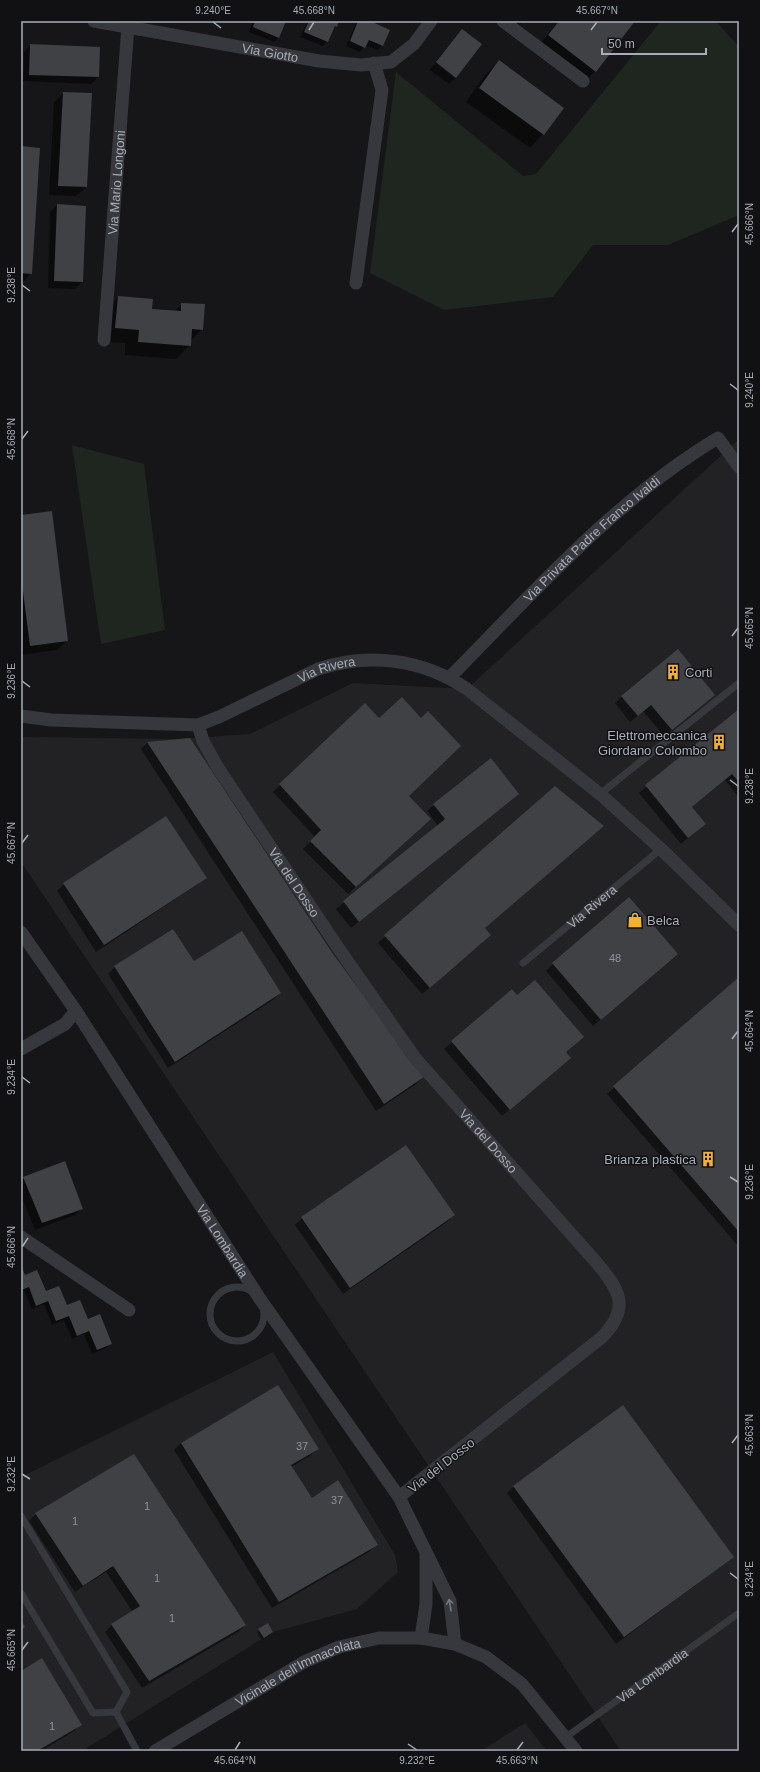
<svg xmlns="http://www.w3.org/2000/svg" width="760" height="1772" font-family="Arial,sans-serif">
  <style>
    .built { fill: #222225 }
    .green { fill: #1e261f }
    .shadow { fill: #0007 }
    .building { fill: #404145 }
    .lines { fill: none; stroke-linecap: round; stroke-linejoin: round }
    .lane { stroke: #37383d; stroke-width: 7 }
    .street { stroke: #37383d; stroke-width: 13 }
    .oneway { stroke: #757881 }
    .ticks { fill: none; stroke: #a8adb8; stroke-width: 1.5 }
    .labels { text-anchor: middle; stroke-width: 3; stroke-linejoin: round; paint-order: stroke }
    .number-label { font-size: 11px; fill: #8e929b }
    .street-label { font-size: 13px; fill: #a8adb8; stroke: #111113 }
    .poi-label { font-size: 13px; fill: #a8adb8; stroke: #111113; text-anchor: start }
    .neatline { fill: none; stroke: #a8adb8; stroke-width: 1.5 }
    .ticks-label { font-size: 10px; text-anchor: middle; fill: #a8adb8 }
  </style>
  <rect width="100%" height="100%" fill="#161618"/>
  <path class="built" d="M739 439V1751H621L21 862V737L178 739 250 734 353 683 467 689Z
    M273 1352 395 1555 398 1572 357 1609 273 1632 82 1751H21V1477Z
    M525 1723 547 1751H481Z"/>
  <path class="green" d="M661 21H716L739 47V215L668 245H593L553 297 444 310 370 273 396 72 523 176 536 174Z
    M72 445 144 464 165 630 101 644Z"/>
  <path class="shadow" d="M253 21H285L279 38 274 42 249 32Z
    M308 21H337L327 41 323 46 300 37Z
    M357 21H367L382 45 378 50 365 45 360 52 346 46Z
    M511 21H524L518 26Z
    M558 21H634L595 71 585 81 539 45Z
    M462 30 456 77 436 61Z
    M31 45 98 77 91 84 23 81 24 52Z
    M499 62 543 134 530 148 466 102 485 75Z
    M435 63 455 78 449 84 430 70Z
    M64 93 86 187 76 196 49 195 54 102Z
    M21 147 31 273 22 283H21Z
    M57 205 82 282 75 289 48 288 50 212Z
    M118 297 151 310 174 312 182 304 202 329 190 341V345L176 359 125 355V343L102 342 105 311Z
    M21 516 67 641 57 650 21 655Z
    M622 696 706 701 664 736 643 711 630 722 615 703Z
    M365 704 422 826 348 894 303 849 315 837 273 792Z
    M739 710V798L725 780 691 808 704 824 681 844 639 793Z
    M189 739 332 955 423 1077 416 1084 376 1111 141 749 147 743Z
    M555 787 484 928 483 942 422 994 378 943Z
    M518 794 351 928 336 909 438 826 427 811 434 805Z
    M166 817 205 877 198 884 96 952 57 891 64 884Z
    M669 961 593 1026 546 971 553 964Z
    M193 963 280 993 273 1000 168 1068 108 974 115 967Z
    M739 978V1247L607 1094Z
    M511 990 562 1065 502 1116 444 1049Z
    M24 1178 82 1208 75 1215 35 1230 21 1195V1181Z
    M454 1215 447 1222 343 1294 295 1225 302 1218Z
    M21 1268 24 1277 45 1293 87 1321 111 1344 106 1348 92 1354 84 1334 72 1339 64 1320 52 1325 44 1304 32 1309 24 1290 21 1292Z
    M181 1443 317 1449 310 1456 291 1467 312 1499 376 1545 369 1552 272 1608 174 1450Z
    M514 1486 732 1556 725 1563 616 1644 507 1493Z
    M36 1514 245 1625 238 1632 142 1688 105 1632 112 1625 133 1612 106 1572 75 1592 29 1521Z
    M259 1630 270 1634 261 1639 257 1632Z
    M21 1672 81 1724 74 1731 41 1751H21Z"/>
  <path class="building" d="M255 21H286L279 38 253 27Z
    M309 21H339L337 27 335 26 328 42 304 32Z
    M358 21H370L390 30 383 46 369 40 365 48 350 41Z
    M559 21H635L596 72 548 35Z
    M462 29 482 44 456 78 436 62Z
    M30 44 100 47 99 77 29 75Z
    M499 60 564 108 544 135 479 88Z
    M63 92 92 93 87 187 58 186Z
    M21 146 40 148 32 274 21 273Z
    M57 204 86 206 83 282 54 281Z
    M118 296 153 299 152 309 181 311V303L205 304 203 330 192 329 191 346 138 342 139 330 115 328Z
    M52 511 68 641 30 646 21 576V515Z
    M678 649 715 695 672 730 651 705 638 716 621 696Z
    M402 697 421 718 428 711 461 746 409 796 431 819 356 887 310 841 321 830 279 784 365 703 379 718Z
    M739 709V782L732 774 692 807 706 824 688 838 645 785Z
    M190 738 333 954 424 1077 384 1104 147 742Z
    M491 758 519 794 359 922 343 901 445 819 433 804Z
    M555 786 604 826 485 928 491 935 430 988 384 935Z
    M166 816 207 878 104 945 63 883Z
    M629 897 678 954 601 1020 552 963Z
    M173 929 194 961 242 931 281 993 175 1062 114 966Z
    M739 977V1232L613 1086Z
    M535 980 584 1037 566 1052 571 1058 510 1110 451 1041 512 989 517 995Z
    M406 1145 455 1215 350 1288 301 1217Z
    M65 1161 83 1209 42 1223 23 1177Z
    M21 1265 25 1275 37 1270 46 1291 59 1286 67 1305 80 1300 88 1319 100 1314 112 1344 97 1350 89 1331 77 1336 69 1316 56 1321 48 1301 36 1306 29 1287 21 1290Z
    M278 1385 319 1449 291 1465 312 1498 338 1480 378 1545 279 1602 181 1443Z
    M623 1405 734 1557 624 1637 513 1486Z
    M134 1454 246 1625 149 1681 111 1624 140 1606 113 1566 83 1586 35 1513Z
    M21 1620 25 1627 21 1630Z
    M268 1623 273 1632 264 1638 258 1629Z
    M42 1658 82 1725 37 1751H21V1671Z"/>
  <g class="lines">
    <g class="lane">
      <path d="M600 794 739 683"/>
      <path id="s1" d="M523 963 661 849"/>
      <circle cx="237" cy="1314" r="27"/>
      <path d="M21 1516 127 1692 116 1712"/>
      <path d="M21 1593 93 1713 116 1712 137 1751"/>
      <path id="s2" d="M566 1737 739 1613"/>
    </g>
    <g class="street">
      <path id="s3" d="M94 21 319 61 361 65 391 62 414 44 431 21"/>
      <path d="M503 21 583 81"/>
      <path d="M356 283 382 90 374 63"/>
      <path id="s4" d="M104 340 128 26"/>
      <path id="s5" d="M450 677C532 594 617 498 718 438L739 467"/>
      <path id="s6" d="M21 716 51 720 198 725 219 717 318 669C369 652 422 659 467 689L600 794 661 849 739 925"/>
      <path id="s7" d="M198 725 203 741 218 768 339 949 415 1058 596 1262C620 1290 631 1308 601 1338L399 1497"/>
      <path id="s8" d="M21 932 76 1011 260 1299 399 1497 450 1601 455 1644"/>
      <path d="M21 1049 65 1024 76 1011"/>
      <path d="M21 1237 129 1310"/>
      <path d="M421 1638 426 1604V1554"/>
      <path id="s9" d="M155 1751 304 1662 339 1647 379 1638H421L455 1644 486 1657 522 1684 576 1751"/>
    </g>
  </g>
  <defs><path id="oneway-shaft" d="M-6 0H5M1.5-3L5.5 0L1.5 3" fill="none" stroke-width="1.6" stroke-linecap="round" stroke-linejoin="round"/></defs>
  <use class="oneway" href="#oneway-shaft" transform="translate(450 1605) rotate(-100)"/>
  <path class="ticks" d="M213 22 221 28M309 30 314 22M591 30 597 22M732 232 738 224M22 285 30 291M730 384 738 390M22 439 28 431M732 636 738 628M22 681 30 687M730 780 738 786M22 843 28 835M732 1039 738 1031M22 1077 30 1083M730 1177 738 1182M22 1247 28 1238M732 1443 738 1435M22 1474 30 1479M730 1573 738 1579M22 1650 28 1642M408 1744 417 1750M235 1750 240 1742M517 1750 523 1742"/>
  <defs>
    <g id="building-bare" transform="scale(1.2)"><path d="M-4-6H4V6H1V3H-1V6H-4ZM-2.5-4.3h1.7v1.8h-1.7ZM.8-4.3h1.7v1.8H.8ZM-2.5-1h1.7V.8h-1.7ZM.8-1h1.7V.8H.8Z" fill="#f2b134" stroke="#111113" stroke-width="2.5" paint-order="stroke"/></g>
    <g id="shop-bare" transform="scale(1.2)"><path d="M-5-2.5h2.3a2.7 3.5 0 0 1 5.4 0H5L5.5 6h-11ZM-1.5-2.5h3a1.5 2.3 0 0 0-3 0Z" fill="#f2b134" stroke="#111113" stroke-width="2.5" paint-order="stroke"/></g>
  </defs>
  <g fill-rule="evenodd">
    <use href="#building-bare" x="673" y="672"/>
    <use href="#building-bare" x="719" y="742"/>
    <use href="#shop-bare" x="635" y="920"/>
    <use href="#building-bare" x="708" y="1159"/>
  </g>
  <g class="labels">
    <g class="number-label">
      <text x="615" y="962">48</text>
      <text x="302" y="1450">37</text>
      <text x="337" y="1504">37</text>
      <text x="147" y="1510">1</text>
      <text x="75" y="1525">1</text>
      <text x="157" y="1582">1</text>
      <text x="172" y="1622">1</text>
      <text x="52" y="1730">1</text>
    </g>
    <g class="street-label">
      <text dy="5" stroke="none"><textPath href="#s3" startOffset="179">Via Giotto</textPath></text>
      <text dy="5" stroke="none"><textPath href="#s4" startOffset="158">Via Mario Longoni</textPath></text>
      <text dy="5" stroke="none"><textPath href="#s5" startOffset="198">Via Privata Padre Franco Ivaldi</textPath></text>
      <text dy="5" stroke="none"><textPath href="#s6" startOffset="318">Via Rivera</textPath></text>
      <text dy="5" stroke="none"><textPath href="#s7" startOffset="185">Via del Dosso</textPath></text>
      <text dy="5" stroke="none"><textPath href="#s1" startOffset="89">Via Rivera</textPath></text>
      <text dy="5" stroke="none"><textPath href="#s7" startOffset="509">Via del Dosso</textPath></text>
      <text dy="5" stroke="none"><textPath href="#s8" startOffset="369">Via Lombardia</textPath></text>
      <text transform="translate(441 1465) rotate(-38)" y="5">Via del Dosso</text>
      <text dy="5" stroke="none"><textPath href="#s9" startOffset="164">Vicinale dell'Immacolata</textPath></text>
      <text dy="5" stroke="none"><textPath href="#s2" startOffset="106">Via Lombardia</textPath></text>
    </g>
    <g class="poi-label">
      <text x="685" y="677">Corti</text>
      <text x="707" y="740" text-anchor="end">Elettromeccanica<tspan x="707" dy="15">Giordano Colombo</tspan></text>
      <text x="647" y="925">Belca</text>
      <text x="696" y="1164" text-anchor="end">Brianza plastica</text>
    </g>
  </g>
  <rect width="760" height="1772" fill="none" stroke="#111113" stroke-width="44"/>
  <path d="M602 48v6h104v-6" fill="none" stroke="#a8adb8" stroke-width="2"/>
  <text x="608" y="48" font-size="12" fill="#a8adb8" stroke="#111113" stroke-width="3" paint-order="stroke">50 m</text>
  <rect x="22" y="22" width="716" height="1728" class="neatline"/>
  <g class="ticks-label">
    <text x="213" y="14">9.240°E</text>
    <text x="314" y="14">45.668°N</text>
    <text x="597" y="14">45.667°N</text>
    <text transform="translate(749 224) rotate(-90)" y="4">45.666°N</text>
    <text transform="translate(11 285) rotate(-90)" y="4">9.238°E</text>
    <text transform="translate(749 390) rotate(-90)" y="4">9.240°E</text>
    <text transform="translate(11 439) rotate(-90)" y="4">45.668°N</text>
    <text transform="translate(749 628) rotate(-90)" y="4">45.665°N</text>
    <text transform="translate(11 681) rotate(-90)" y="4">9.236°E</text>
    <text transform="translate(749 786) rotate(-90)" y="4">9.238°E</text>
    <text transform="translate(11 843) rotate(-90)" y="4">45.667°N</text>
    <text transform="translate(749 1031) rotate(-90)" y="4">45.664°N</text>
    <text transform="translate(11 1077) rotate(-90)" y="4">9.234°E</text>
    <text transform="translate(749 1182) rotate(-90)" y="4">9.236°E</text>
    <text transform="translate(11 1247) rotate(-90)" y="4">45.666°N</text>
    <text transform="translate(749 1435) rotate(-90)" y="4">45.663°N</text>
    <text transform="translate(11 1474) rotate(-90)" y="4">9.232°E</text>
    <text transform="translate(749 1579) rotate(-90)" y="4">9.234°E</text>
    <text transform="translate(11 1650) rotate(-90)" y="4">45.665°N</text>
    <text x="235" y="1764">45.664°N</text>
    <text x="417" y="1764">9.232°E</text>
    <text x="517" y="1764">45.663°N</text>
  </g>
</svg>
